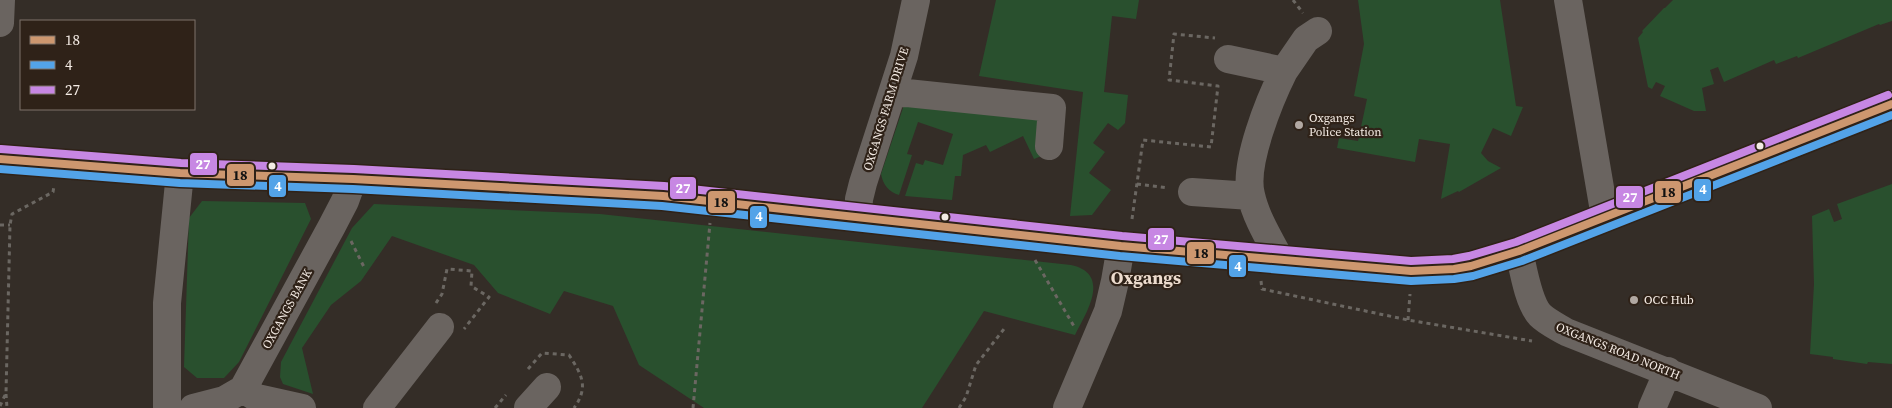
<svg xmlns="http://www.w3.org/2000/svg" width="1892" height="408" font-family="'Source Serif 4',serif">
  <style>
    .green { fill: #29502e }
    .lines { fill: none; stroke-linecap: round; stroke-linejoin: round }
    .path { stroke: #6b6762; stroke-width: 3; stroke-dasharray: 4 4; stroke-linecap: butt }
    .minor { stroke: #6a6460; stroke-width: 28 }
    .bus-1-casing { stroke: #2f2218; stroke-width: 11 }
    .bus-2-casing { stroke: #2f2218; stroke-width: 11 }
    .bus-3-casing { stroke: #2f2218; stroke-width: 11 }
    .bus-1 { stroke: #cd976f; stroke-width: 8 }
    .bus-2 { stroke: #53a3e8; stroke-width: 8 }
    .bus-3 { stroke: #c787e3; stroke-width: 8 }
    .poi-dot { fill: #b1a8a2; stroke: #2f2218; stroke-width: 2 }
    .bus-dot { fill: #f4ebe4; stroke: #2f2218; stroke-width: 2 }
    .labels { text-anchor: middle; stroke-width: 4.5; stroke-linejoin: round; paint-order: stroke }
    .street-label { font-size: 12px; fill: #f4ebe4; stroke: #2f2218 }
    .poi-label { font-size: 12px; fill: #f4ebe4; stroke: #2f2218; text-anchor: start }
    .district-label { font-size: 18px; font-weight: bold; fill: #eddcce; stroke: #2f2218 }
    .line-badge { stroke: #2f2218; stroke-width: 2 }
    .badge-label { font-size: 14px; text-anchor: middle; font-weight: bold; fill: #fff }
    .pale-badge-label { font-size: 14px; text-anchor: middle; font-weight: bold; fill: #111 }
  </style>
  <rect width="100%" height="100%" fill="#342d27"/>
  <path class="green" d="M996 0H1139L1136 19 1112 16 1104 92 1128 95 1125 123 1118 130 1108 123 1093 143 1105 152 1089 173 1111 190 1092 215 1070 216 1083 92 979 76Z
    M1358 0H1500L1516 106 1523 107 1511 136 1493 128 1481 153 1488 161 1501 168 1459 192 1458 191 1441 199 1450 144 1419 139 1415 162 1337 148 1339 138 1358 141 1367 99 1354 96 1364 44Z
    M1673 0H1892V21L1880 25 1879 24 1798 58 1797 56 1776 64 1774 60 1724 82 1718 67 1710 70 1714 84 1702 88 1706 111H1694L1660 96 1665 86 1656 82 1652 89 1648 87 1638 38 1643 32 1642 31 1664 8H1665Z
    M906 99 1049 113 1044 155 1034 159 1023 136 990 152 986 145 963 155 961 176H955L952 200 905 196 916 163 923 165 925 160 943 165 953 134 918 122 907 154 912 155 899 195C889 192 883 185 881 174Z
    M1892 184V364L1868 362 1867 364 1833 359V357L1810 354 1814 284 1812 216 1829 209 1834 222 1842 219 1837 204Z
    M202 201 305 203 311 219 239 362 224 378H197L184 367 189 218Z
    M374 204 600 214 1071 265C1112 274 1086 313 1075 335L984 311 922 408H704L639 365 613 306 564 291 550 314 498 293 474 265 392 236 361 281 331 305 302 348 313 394 283 384 280 377 281 362 352 228Z"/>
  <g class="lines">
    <path class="path" d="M1293 0 1303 13
      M1137 184 1168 188
      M1132 219 1143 140 1211 147 1218 86 1169 80 1174 34 1215 38
      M0 225H10
      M351 241 364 267
      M1035 260 1075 328
      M1261 281 1262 289 1408 320 1532 341
      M436 303 442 294 447 269 472 271 471 286 489 297 464 329
      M1408 320 1410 294
      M528 369 542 353 569 355C582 375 589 387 574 408
      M6 394 7 408
      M0 406 6 393 10 225 12 214 53 192 54 186
      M495 408 506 395
      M693 408 710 223
      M959 408 966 397 976 365 1004 329"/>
    <path class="minor" d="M1568 0 1605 217
      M0 23 1 0
      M1228 59 1284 71 1306 39 1318 31
      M892 94 907 93 1052 108 1049 146
      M0 159 180 173 353 179 663 196 799 210 1121 246 1411 271 1454 269 1471 266 1519 251 1892 104
      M1192 192 1251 196
      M858 217 859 199 863 183 904 56 916 0
      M1519 251C1523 268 1528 302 1540 315 1547 322 1558 327 1566 332L1758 408
      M1281 261C1270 240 1256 218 1251 195 1243 164 1270 99 1284 71
      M243 389 257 398 302 408
      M167 408V303L180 173
      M193 408 224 400 243 389 332 226 345 201 353 179
      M377 408 440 327
      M528 408 547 387
      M1067 408 1108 311 1115 281 1121 246
      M1652 408 1668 371"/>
    <g class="bus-1-casing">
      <path id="bus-1" d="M0 159 180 173 353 179 663 196 1121 246 1411 271 1454 269 1471 266 1519 251 1892 104"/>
    </g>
    <g class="bus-2-casing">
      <path id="bus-2" d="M0 169 180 183 353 189 662 206 1120 256 1411 281 1454 279 1473 276 1522 261 1892 115"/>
    </g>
    <g class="bus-3-casing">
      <path id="bus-3" d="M1 149 181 163 354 169 664 186 1122 236 1411 261 1453 259 1469 256 1516 242 1888 95"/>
    </g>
    <use href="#bus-1" class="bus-1"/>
    <use href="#bus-2" class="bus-2"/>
    <use href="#bus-3" class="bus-3"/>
  </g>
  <g class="poi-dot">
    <circle cx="1299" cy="125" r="5"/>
    <circle cx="1634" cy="300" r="5"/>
  </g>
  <g class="bus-dot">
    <circle cx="1760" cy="146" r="4.5"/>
    <circle cx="272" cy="166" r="4.5"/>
    <circle cx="945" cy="217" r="4.5"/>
  </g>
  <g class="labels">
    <g class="street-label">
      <text transform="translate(886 109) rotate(-73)" y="4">OXGANGS FARM DRIVE</text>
      <text transform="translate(287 309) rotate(-61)" y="4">OXGANGS BANK</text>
      <text transform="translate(1618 351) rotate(22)" y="4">OXGANGS ROAD NORTH</text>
    </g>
    <g class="poi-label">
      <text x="1309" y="122">Oxgangs<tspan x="1309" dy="14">Police Station</tspan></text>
      <text x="1644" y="304">OCC Hub</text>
    </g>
    <g class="district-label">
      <text x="1146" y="284">Oxgangs</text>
    </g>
  </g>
  <g class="line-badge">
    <rect x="189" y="152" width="29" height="24" rx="5" fill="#c787e3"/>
    <rect x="226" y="163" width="29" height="24" rx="5" fill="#cd976f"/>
    <rect x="268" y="174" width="19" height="24" rx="5" fill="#53a3e8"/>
    <rect x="669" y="176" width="28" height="24" rx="5" fill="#c787e3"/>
    <rect x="1693" y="178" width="19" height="24" rx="5" fill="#53a3e8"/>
    <rect x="1654" y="180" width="28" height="24" rx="5" fill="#cd976f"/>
    <rect x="1615" y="185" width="29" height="24" rx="5" fill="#c787e3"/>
    <rect x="707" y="190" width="29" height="24" rx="5" fill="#cd976f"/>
    <rect x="749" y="205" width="19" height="24" rx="5" fill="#53a3e8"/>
    <rect x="1147" y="227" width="28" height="24" rx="5" fill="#c787e3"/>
    <rect x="1186" y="241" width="29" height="24" rx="5" fill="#cd976f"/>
    <rect x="1228" y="254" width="19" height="24" rx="5" fill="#53a3e8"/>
  </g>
  <g class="badge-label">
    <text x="203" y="169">27</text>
    <text x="278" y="191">4</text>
    <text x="683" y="193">27</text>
    <text x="1703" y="194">4</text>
    <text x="1630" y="202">27</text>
    <text x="759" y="221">4</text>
    <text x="1161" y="244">27</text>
    <text x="1238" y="271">4</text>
  </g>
  <g class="pale-badge-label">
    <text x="240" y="180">18</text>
    <text x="1668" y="197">18</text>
    <text x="721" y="207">18</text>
    <text x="1201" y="258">18</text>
  </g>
  <rect x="20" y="20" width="175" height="90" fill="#2f2218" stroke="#7e726a"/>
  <rect x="30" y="36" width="25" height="8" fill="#cd976f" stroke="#7e726a"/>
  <text x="65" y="45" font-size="15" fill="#f4ebe4">18</text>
  <rect x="30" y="61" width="25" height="8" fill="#53a3e8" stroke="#7e726a"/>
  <text x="65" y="70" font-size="15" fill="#f4ebe4">4</text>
  <rect x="30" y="86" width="25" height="8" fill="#c787e3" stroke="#7e726a"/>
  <text x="65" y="95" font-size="15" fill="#f4ebe4">27</text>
</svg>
